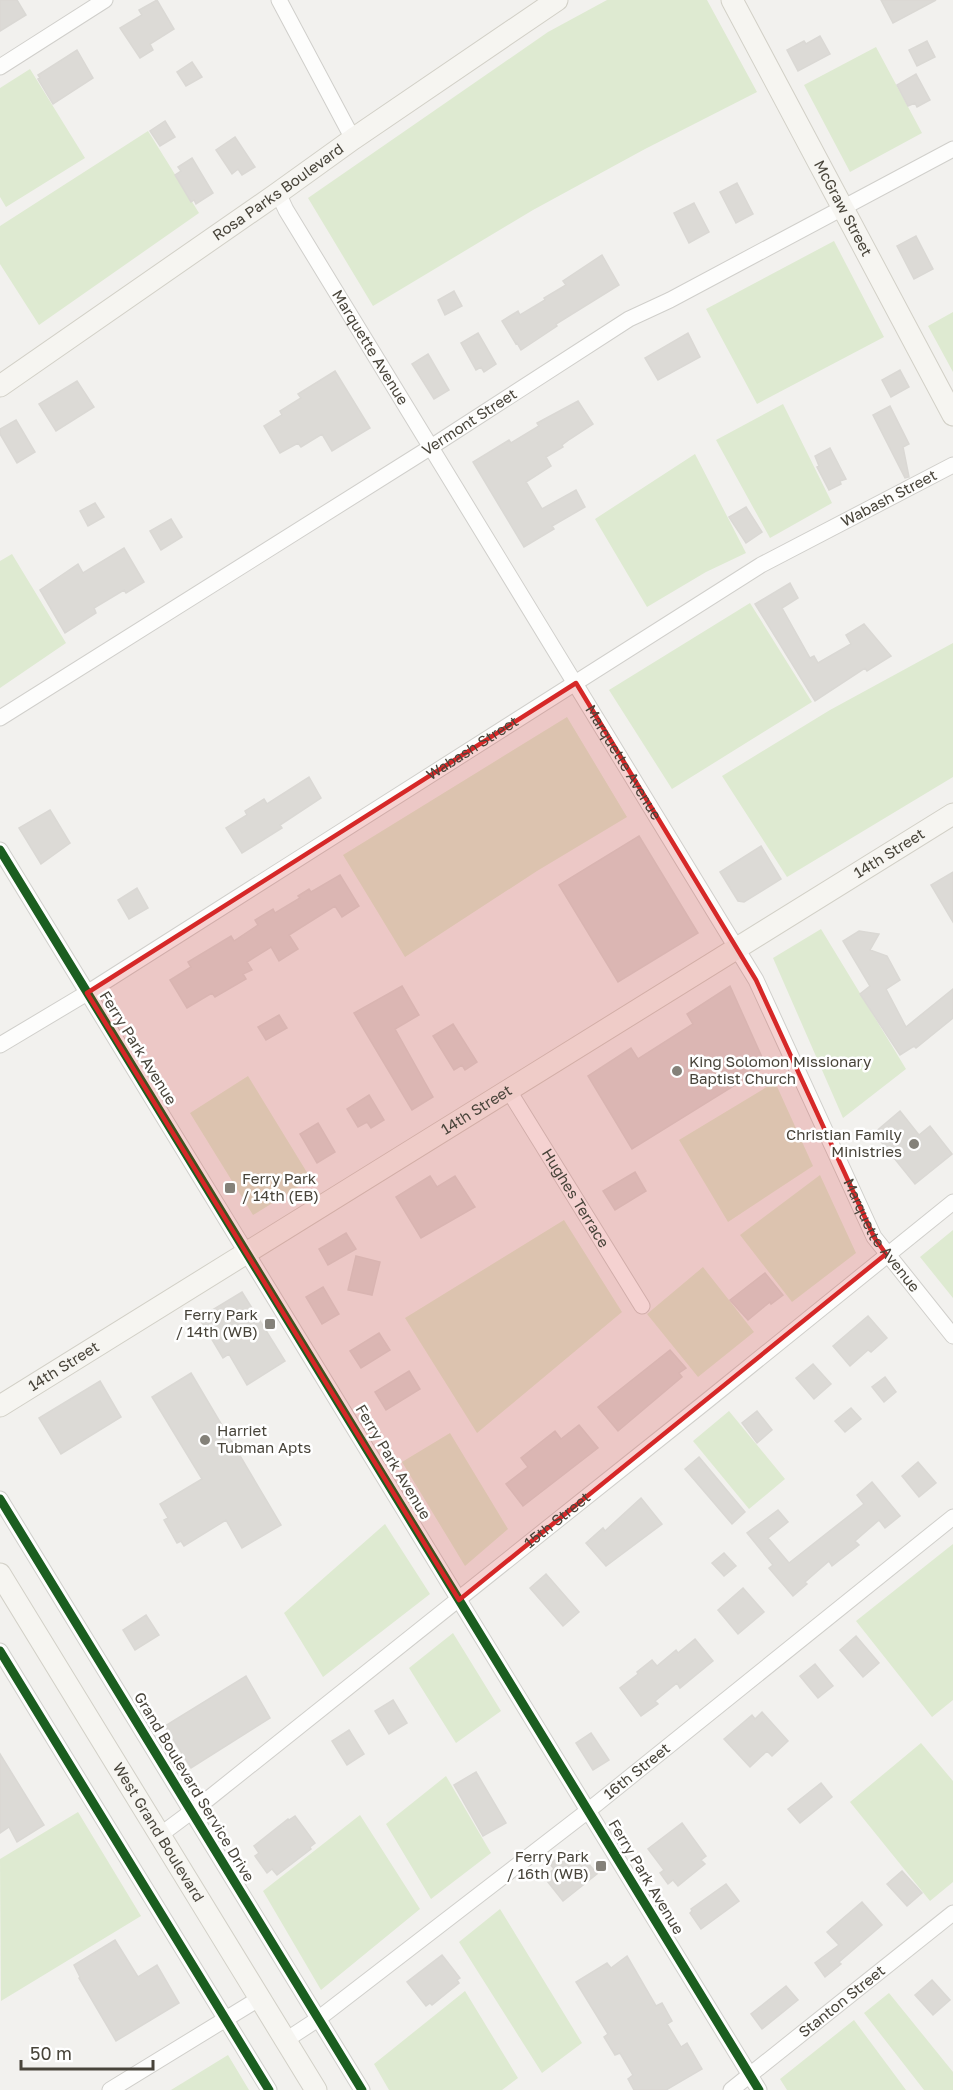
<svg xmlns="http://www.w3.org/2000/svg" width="953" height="2090" font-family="'Golos Text',sans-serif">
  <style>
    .green { fill: #deead1 }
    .building { fill: #dcdad6; stroke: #dad8d4; stroke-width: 1.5 }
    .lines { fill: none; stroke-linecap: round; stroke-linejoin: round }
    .street-casing { stroke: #d0cfcb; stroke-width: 17 }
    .secondary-casing { stroke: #d2d0c7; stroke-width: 23 }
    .street { stroke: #fdfdfc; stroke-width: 15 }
    .secondary { stroke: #f6f5f1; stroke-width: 21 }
    .cycleway-casing { stroke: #fff; stroke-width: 13 }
    .cycleway { stroke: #1b5e20; stroke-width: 9 }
    .marked { fill: #d62828; fill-opacity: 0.2; stroke: #d62828; stroke-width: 4.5; stroke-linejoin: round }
    .poi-dot { fill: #848179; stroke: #fff; stroke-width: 2 }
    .labels { text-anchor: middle; stroke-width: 5; stroke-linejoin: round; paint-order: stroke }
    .street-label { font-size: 15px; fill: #48443a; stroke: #fff }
    .poi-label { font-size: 15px; fill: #48443a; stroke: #fff; text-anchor: start }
  </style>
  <rect width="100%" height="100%" fill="#f2f1ee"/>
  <path class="green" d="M607 0H707L757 92 645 149 533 210 373 306 308 198 548 32Z
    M876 47 922 133 850 172 804 85Z
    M30 69 85 158 6 207 0 197V88Z
    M148 131 199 213 39 325 0 264V226Z
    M834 241 884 337 757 404 706 309Z
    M953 312V372L928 326Z
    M783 404 832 503 770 538 716 440Z
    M695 454 746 553 706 572 647 607 595 519Z
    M12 554 66 643 0 688V561Z
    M750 603 812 702 672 789 609 690Z
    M953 643V777L787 877 722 776 830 710Z
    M567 717 627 817 537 871 405 957 343 855Z
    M821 929 906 1069 843 1118 773 958Z
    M248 1076 311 1179 253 1215 190 1113Z
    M775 1082 813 1166 728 1222 679 1140Z
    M820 1175 856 1253 792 1302 740 1235Z
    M564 1220 622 1312 477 1433 405 1318Z
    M953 1230V1298L920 1257Z
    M703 1267 754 1332 698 1377 647 1314Z
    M729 1411 785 1479 749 1509 693 1441Z
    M450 1433 508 1529 465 1566 402 1462Z
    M385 1524 430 1594 323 1677 284 1613Z
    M953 1544V1700L932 1717 856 1621Z
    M453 1633 501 1711 456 1743 409 1668Z
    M921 1743 953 1781V1882L930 1901 850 1802Z
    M446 1776 491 1853 431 1899 386 1824Z
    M78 1812 141 1916 1 2001 0 1859Z
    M360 1815 420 1909 321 1990 263 1891Z
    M500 1909 582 2043 542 2073 459 1942Z
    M465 1991 518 2078 502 2090H389L374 2064Z
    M889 1993 953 2072V2090H924L864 2013Z
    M854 2020 906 2090H787L780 2079Z
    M228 2055 249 2090H171Z"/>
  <path class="building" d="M0 0H17L26 15 0 31Z
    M157 0 174 29 150 44 153 50 140 58 120 28 142 15 139 10Z
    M881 0H936L893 23Z
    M820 36 830 54 798 71 787 50 804 41 806 44Z
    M927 41 935 57 917 66 909 50Z
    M77 50 93 78 53 104 38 79 40 78 38 75Z
    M192 62 202 77 186 86 177 72Z
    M916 74 930 100 917 107 915 103 908 106 897 85Z
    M165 121 175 137 160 146 150 131Z
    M235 137 255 167 242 175 238 169 232 174 216 150Z
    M192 158 213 193 196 204 194 200 191 202 175 175 181 171 178 167Z
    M737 183 753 214 736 223 720 192Z
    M694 203 709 232 689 243 674 213Z
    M916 236 933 269 914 279 897 246Z
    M602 255 619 285 556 324 557 326 521 350 517 343 516 344 502 321 518 311 520 315 545 300 544 298 566 285 563 281Z
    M454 291 462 306 445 315 438 300Z
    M478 333 496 364 484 372 481 367 476 370 461 343Z
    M688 333 700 357 658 380 645 358Z
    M428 354 449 390 434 399 412 364Z
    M900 370 909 387 891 397 882 380Z
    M335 371 370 428 332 451 322 434 301 447 298 443 280 453 264 426 282 415 280 411 301 398 298 394Z
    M77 381 94 407 56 431 39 404Z
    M578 401 593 424 570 439 562 445 563 447 546 457 551 466 526 482 542 509 576 490 585 507 552 526 554 529 524 547 473 462 509 440 511 443 539 426 537 423Z
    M890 406 909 444 903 447 909 477 905 478 873 415Z
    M16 420 35 452 17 463 0 434V429Z
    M830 448 846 479 840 481 841 484 829 490 817 467 819 466 815 456Z
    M95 503 104 517 88 526 80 511Z
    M746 507 762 532 746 543 729 517Z
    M171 519 182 537 161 550 150 531Z
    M124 548 144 582 126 593 124 590 94 608 96 613 65 633 40 590 78 564 83 573Z
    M790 583 798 598 782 608 810 658 814 656 818 663 851 644 846 635 864 624 891 656 867 671 865 668 815 701 755 604Z
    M309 777 321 798 280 825 282 828 242 853 226 828 247 815 245 811 264 799 267 804Z
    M50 810 70 843 41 864 19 828Z
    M639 836 698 933 618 982 559 885Z
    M761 846 781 879 744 902 738 901 720 872Z
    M953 872V922L931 885Z
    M340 875 359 906 342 917 335 906 289 935 298 949 279 961 271 947 247 962 252 970 243 974 246 979 215 997 212 993 187 1008 170 980 191 967 188 962 231 936 234 941 258 925 255 920 273 909 275 913 300 898 298 896 309 889 311 892Z
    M137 888 148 908 129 919 118 900Z
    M859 931 879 934 870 950 887 956 900 980 886 989 906 1027 953 989V1018L916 1048 914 1046 900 1055 860 994 870 986 843 941Z
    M402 986 419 1015 395 1029 433 1097 412 1110 354 1013Z
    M730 986 766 1066 632 1149 588 1076 631 1048 638 1059 693 1024 687 1014Z
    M279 1015 287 1028 266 1040 258 1027Z
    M453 1024 477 1062 465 1070 462 1065 454 1070 433 1036Z
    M369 1095 384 1120 371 1128 367 1122 358 1127 347 1109Z
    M900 1111 919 1135 930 1126 952 1154 915 1184 874 1133Z
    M318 1123 335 1152 317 1163 300 1134Z
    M635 1172 646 1191 615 1210 603 1191Z
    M430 1176 437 1187 455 1176 475 1207 421 1238 396 1197Z
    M346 1233 356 1249 328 1265 319 1249Z
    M356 1256 380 1262 372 1295 348 1290Z
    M765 1273 783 1295 771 1304 770 1302 765 1306 748 1320 730 1300Z
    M323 1287 339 1314 322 1324 306 1297Z
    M242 1292 285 1361 247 1385 229 1354 223 1358 199 1318Z
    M868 1316 887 1338 871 1352 868 1350 850 1366 833 1346Z
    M379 1333 390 1350 361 1368 350 1351Z
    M670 1350 686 1368 679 1373 682 1377 618 1431 598 1407Z
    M813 1364 831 1384 814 1399 796 1378Z
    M409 1371 420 1389 386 1410 375 1392Z
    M191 1373 281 1525 242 1548 226 1520 184 1546 181 1541 177 1543 164 1520 168 1518 160 1504 202 1479 152 1397Z
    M885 1377 896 1392 884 1402 872 1387Z
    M100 1381 121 1417 61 1454 39 1418Z
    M851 1408 861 1419 845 1432 835 1421Z
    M757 1411 772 1430 757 1443 742 1423Z
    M579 1425 598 1448 523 1506 506 1484 528 1467 521 1458 555 1431 561 1439Z
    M699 1457 745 1512 732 1524 685 1469Z
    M918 1462 936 1483 919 1497 902 1476Z
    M872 1482 900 1516 885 1528 879 1520 855 1541 859 1545 832 1566 829 1561 805 1582 807 1584 793 1596 769 1568 773 1565 747 1533 778 1510 788 1522 768 1538 789 1563 864 1504 857 1495Z
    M641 1498 662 1524 606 1566 586 1543 603 1528 605 1531Z
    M724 1553 736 1566 724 1576 712 1563Z
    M546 1574 579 1612 563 1626 530 1588Z
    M743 1588 764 1612 738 1634 718 1610Z
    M146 1615 159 1635 135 1650 123 1630Z
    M856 1636 879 1663 863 1677 840 1650Z
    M695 1639 713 1661 680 1688 677 1683 655 1701 658 1704 641 1716 620 1688 638 1674 637 1672 652 1660 657 1666 676 1650 678 1653Z
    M815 1664 833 1686 818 1698 800 1676Z
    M246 1676 270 1718 191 1768 165 1726Z
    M393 1700 407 1723 389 1734 375 1711Z
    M762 1712 788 1741 772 1756 767 1751 750 1767 724 1739 752 1715 755 1719Z
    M349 1730 364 1754 347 1765 332 1741Z
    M591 1733 609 1760 593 1770 576 1743Z
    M0 1754 44 1825 17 1842 9 1827 0 1833Z
    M476 1772 506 1823 483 1836 454 1785Z
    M821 1783 832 1797 800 1823 788 1809Z
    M295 1816 315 1843 310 1847 311 1849 277 1875 272 1869 267 1873 255 1856 259 1853 254 1846 288 1819 289 1820Z
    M682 1823 706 1856 701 1860 705 1864 678 1886 673 1880 668 1884 660 1873 664 1870 648 1849Z
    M578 1851 597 1874 563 1901 544 1877 554 1869 550 1864 563 1854 568 1859Z
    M902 1871 922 1893 907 1906 887 1884Z
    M726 1884 739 1901 701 1929 690 1913 692 1911 691 1909Z
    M862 1902 882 1925 839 1962 841 1964 825 1977 815 1963 839 1945 827 1932Z
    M115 1940 138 1977 157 1965 179 2003 116 2041 79 1978 80 1977 74 1965Z
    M442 1955 460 1978 457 1980 459 1983 432 2005 430 2003 426 2006 407 1982Z
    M627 1956 656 2006 662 2003 672 2021 667 2024 681 2047 687 2043 702 2069 666 2090H634L628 2079 633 2075 620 2053 615 2055 604 2037 608 2034 576 1982 607 1963 611 1968Z
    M932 1980 950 2000 933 2015 915 1995Z
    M786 1986 798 2000 762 2029 751 2014Z"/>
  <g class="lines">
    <g class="street-casing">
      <g id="street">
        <path d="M279 0 353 139"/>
        <path d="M0 67 105 0"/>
        <path id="s1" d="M278 193 286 210 756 980 874 1237 953 1336"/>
        <path id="s2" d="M0 718 431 447 629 319 670 300 953 149"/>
        <path d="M0 850 759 2090"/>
        <path id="s3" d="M0 1045 87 993 761 565 953 465"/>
        <path id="s4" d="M509 1091 642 1306"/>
        <path d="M0 1499 362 2090"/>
        <path d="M0 1651 269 2090"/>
        <path id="s5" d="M160 1835 203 1803 703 1404 953 1202"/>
        <path id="s6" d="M286 2040 318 2019 589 1810 953 1517"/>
        <path d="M110 2090 260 1998"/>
        <path id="s7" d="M731 2090 953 1913"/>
      </g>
    </g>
    <g class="secondary-casing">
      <g id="secondary">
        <path id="s8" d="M732 0 953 415"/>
        <path id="s9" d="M0 386 278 193 353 139 557 0"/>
        <path id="s10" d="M0 1406 953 814"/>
        <path id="s11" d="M0 1574 316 2090"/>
      </g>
    </g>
    <use href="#street" class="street"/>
    <use href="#secondary" class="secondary"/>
    <g class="cycleway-casing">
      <path id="cycleway" d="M0 850 759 2090
        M0 1499 362 2090
        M0 1651 269 2090"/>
    </g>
    <use href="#cycleway" class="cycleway"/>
  </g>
  <path class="marked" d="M576 683 756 980 874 1237 886 1254 459 1600 87 993Z"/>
  <g class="poi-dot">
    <circle cx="677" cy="1071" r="6"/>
    <circle cx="914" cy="1144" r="6"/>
    <rect x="224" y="1182" width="12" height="12" rx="3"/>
    <rect x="264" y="1318" width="12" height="12" rx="3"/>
    <circle cx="205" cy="1440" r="6"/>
    <rect x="595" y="1860" width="12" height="12" rx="3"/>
  </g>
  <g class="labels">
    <g class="street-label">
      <text dy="5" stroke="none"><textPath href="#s9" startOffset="339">Rosa Parks Boulevard</textPath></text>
      <text dy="5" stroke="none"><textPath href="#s8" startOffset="236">McGraw Street</textPath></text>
      <text dy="5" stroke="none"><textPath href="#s1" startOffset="180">Marquette Avenue</textPath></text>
      <text dy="5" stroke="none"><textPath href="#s2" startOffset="555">Vermont Street</textPath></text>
      <text dy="5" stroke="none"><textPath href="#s3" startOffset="1044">Wabash Street</textPath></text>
      <text dy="5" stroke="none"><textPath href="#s3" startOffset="558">Wabash Street</textPath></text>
      <text dy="5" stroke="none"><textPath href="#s1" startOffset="666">Marquette Avenue</textPath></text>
      <text dy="5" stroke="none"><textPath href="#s10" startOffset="1047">14th Street</textPath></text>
      <text transform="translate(138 1048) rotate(58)" y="5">Ferry Park Avenue</text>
      <text dy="5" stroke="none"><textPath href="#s10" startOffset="561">14th Street</textPath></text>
      <text dy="5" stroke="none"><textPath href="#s4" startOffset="126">Hughes Terrace</textPath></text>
      <text dy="5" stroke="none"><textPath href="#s1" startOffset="1206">Marquette Avenue</textPath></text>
      <text dy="5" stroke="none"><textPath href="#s10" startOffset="75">14th Street</textPath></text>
      <text transform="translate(393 1462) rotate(59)" y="5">Ferry Park Avenue</text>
      <text dy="5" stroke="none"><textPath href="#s5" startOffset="507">15th Street</textPath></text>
      <text dy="5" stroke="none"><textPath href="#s6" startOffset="442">16th Street</textPath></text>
      <text transform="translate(194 1787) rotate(59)" y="5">Grand Boulevard Service Drive</text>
      <text dy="5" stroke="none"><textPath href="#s11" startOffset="303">West Grand Boulevard</textPath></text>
      <text transform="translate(646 1877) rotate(59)" y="5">Ferry Park Avenue</text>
      <text dy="5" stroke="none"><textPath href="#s7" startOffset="142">Stanton Street</textPath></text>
    </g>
    <g class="poi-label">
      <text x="689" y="1067">King Solomon Missionary<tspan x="689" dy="17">Baptist Church</tspan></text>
      <text x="902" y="1140" text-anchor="end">Christian Family<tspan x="902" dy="17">Ministries</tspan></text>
      <text x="242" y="1184">Ferry Park<tspan x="242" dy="17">/ 14th (EB)</tspan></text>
      <text x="258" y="1320" text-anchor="end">Ferry Park<tspan x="258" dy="17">/ 14th (WB)</tspan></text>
      <text x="217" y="1436">Harriet<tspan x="217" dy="17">Tubman Apts</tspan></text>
      <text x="589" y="1862" text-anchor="end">Ferry Park<tspan x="589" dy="17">/ 16th (WB)</tspan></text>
    </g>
  </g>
  <path d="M21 2060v9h132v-9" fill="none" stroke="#48443a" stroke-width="3"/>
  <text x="30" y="2060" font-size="18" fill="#48443a" stroke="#ffffff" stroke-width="4.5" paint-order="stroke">50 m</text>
</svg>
